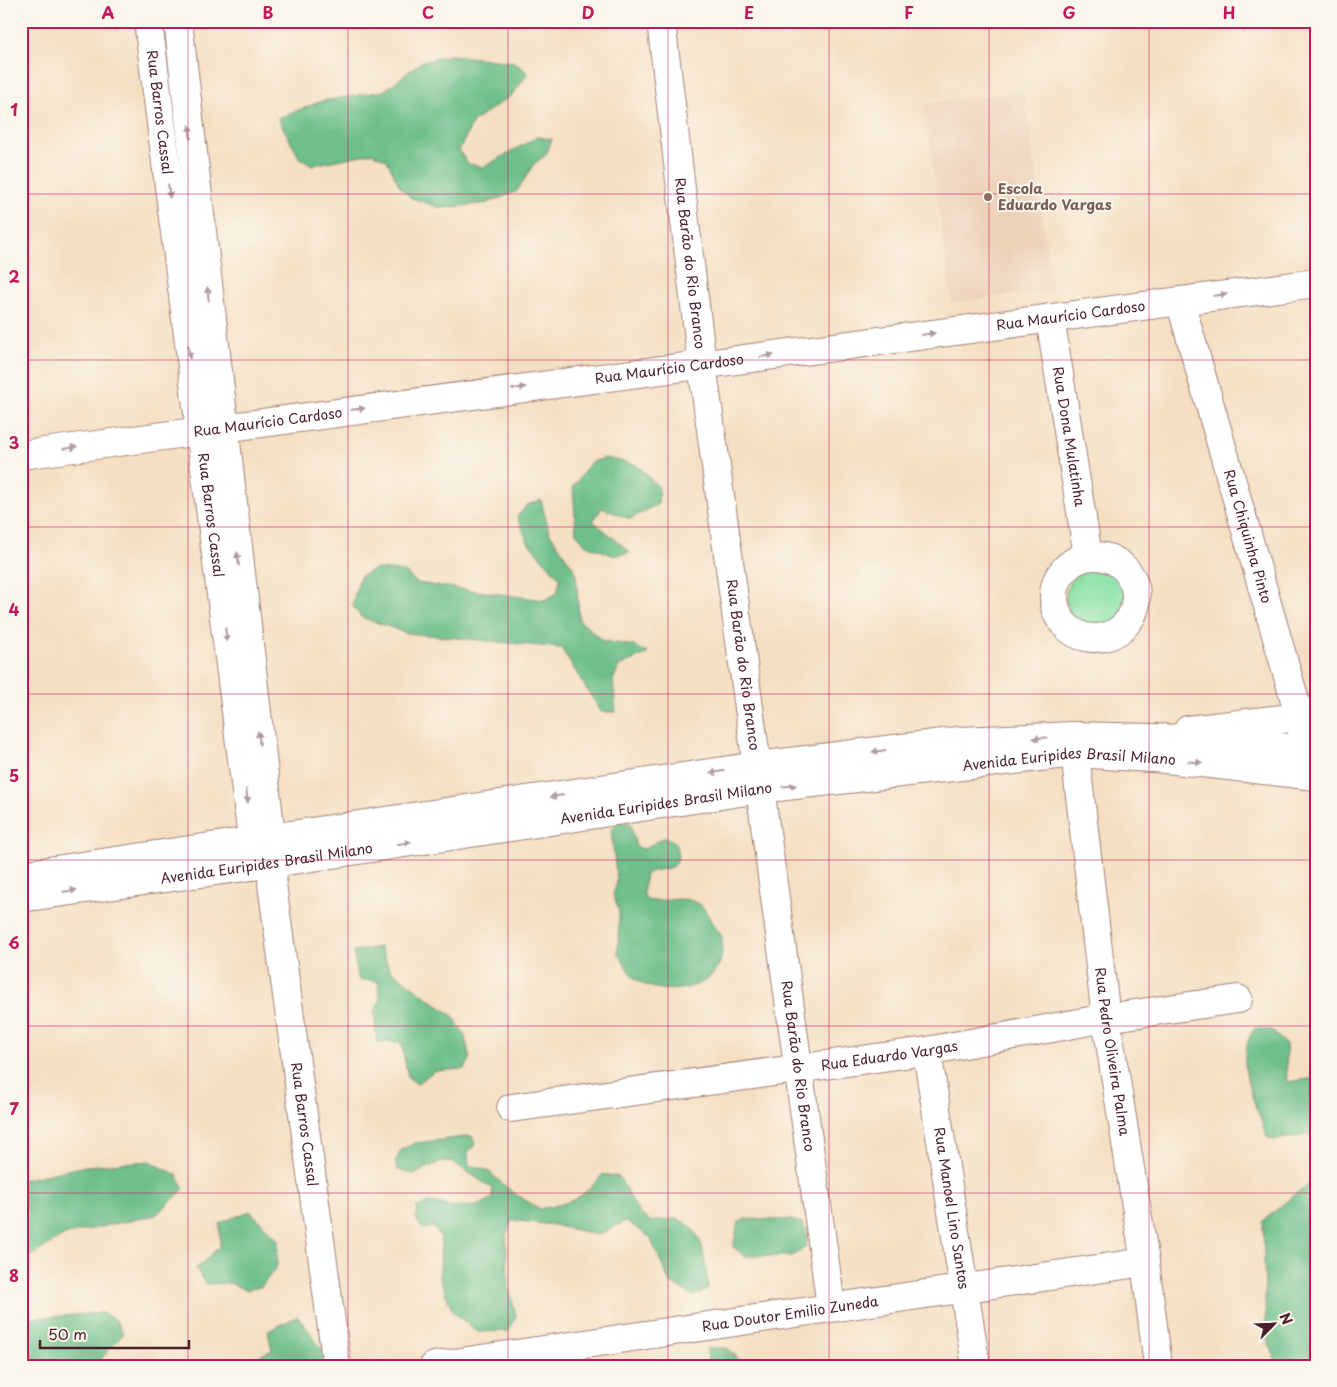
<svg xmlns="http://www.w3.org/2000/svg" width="1337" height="1387" font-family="'Playpen Sans',sans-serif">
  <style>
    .built { fill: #edd2b9 }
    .green { fill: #88e1a6; stroke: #698068 }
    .forest { fill: #6ebf8b; stroke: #5c6f5b }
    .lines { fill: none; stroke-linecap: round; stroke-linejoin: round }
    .minor-casing { stroke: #9f7f76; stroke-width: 30 }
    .major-casing { stroke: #9f7f76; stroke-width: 30 }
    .minor { stroke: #fff; stroke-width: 28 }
    .major { stroke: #fff; stroke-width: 28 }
    .oneway { fill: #ae9aa0 }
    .grid { fill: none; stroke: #c2185b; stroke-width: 1; stroke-opacity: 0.55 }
    .education-dot { fill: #8d6e63; stroke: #fbf7ec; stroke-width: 2 }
    .labels { text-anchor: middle; stroke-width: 4; stroke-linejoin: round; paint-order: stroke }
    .street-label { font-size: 14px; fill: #4a1f2b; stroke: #fbf7ec }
    .education-label { font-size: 14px; font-weight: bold; fill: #785e54; stroke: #fbf7ec; text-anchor: start }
    .neatline { fill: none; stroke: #c2185b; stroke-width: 2 }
    .grid-label { font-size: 16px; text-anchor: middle; font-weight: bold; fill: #c2185b }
  </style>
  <rect width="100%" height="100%" fill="#fbf7ec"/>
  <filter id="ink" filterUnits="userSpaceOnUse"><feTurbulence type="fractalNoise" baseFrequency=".02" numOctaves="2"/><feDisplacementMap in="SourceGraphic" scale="10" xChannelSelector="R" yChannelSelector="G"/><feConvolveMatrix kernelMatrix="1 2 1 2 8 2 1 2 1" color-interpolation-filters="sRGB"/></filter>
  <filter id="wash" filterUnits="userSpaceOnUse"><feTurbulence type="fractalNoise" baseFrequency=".0096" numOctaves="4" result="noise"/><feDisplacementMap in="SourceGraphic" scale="20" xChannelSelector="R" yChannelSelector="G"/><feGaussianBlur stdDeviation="1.12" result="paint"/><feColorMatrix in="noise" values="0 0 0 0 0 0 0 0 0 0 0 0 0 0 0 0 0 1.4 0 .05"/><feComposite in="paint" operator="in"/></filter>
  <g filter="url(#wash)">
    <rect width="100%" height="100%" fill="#f4dfc2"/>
    <path class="built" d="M1024 91 1052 290 952 303 924 104Z"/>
    <path class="green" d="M1066 597a30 30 0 1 1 60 0a30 30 0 1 1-60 0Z"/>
    <path class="forest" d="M451 55 514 62 528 73 513 94 473 122 459 150 468 164 484 167 537 137 552 139 546 155 534 164 517 191 488 203 441 208 411 198 400 187 387 160 372 153 312 165 299 157 278 118 322 101 384 91 421 62Z
      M606 458 637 465 659 488 658 504 630 519 602 508 593 521 630 552 615 556 586 545 576 533 573 487 591 462Z
      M541 500 549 532 576 572 579 620 603 641 634 646 648 653 619 666 613 680 616 712H601L561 648 406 633 361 617 352 605 360 577 374 569 390 570 405 572 417 583 544 600 557 593 560 578 529 544 517 517 527 505Z
      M618 822 630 823 636 847 644 849 665 837 675 843C686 876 660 865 646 874L643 893 647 900C664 903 684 894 699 904 704 907 709 917 712 923 715 927 719 931 721 935 723 939 722 945 722 950 722 989 666 999 638 981 628 974 626 963 618 954L619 911 613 895 617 882 611 830Z
      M380 947 390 970 454 1017 465 1036 470 1060 464 1069 434 1071 417 1084 408 1077 401 1042H377L374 1013 380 1000 378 981 359 980 353 952Z
      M1255 1028 1271 1030 1286 1044 1287 1082 1316 1078V1134L1273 1140 1267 1137C1256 1103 1231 1061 1255 1028Z
      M472 1136 475 1144 468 1153 469 1165 487 1170 512 1192 540 1209C574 1202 580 1200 603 1174L619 1177 639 1213 651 1222C659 1221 672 1217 679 1220 706 1229 705 1266 708 1289L694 1296 670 1283 650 1237 626 1221 598 1235 553 1225 512 1220 506 1235 508 1284 516 1316 509 1331 478 1332 453 1312 440 1279 441 1237 433 1227 423 1229 416 1219 417 1207 432 1202 449 1206 468 1207 480 1205 492 1198V1188L451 1161 437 1163 415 1174 398 1170 395 1162 402 1149 416 1143Z
      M149 1161 177 1175 184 1189 156 1215 64 1235 25 1260 21 1295V1180L86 1166Z
      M1316 1177V1366H1278L1266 1335 1263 1221Z
      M250 1211 278 1240 277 1266 261 1287 246 1290 230 1283 207 1284 196 1269 220 1246V1223Z
      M745 1219 790 1220 802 1223 807 1233 806 1247 792 1256H745L733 1247 738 1223Z
      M101 1313 116 1320 123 1334 102 1358 100 1366H21V1319Z
      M298 1316 323 1351 325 1366H238L272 1350 268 1331Z
      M707 1348H728L745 1366H708Z"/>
  </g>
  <g filter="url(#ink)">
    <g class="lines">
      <g class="minor-casing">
        <g id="minor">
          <path id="s1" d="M148 21 252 838"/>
          <path id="s2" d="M178 21 274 862 272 884 337 1366"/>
          <path id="s3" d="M661 21 702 364 831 1307"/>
          <path id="s4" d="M1180 301 1300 718 1305 751V774"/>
          <path id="s5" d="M1050 318 1088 556"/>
          <path id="s6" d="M21 455 1316 283"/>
          <circle cx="1095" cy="597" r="41"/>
          <path d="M1188 730 1316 715"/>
          <path id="s7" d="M1073 736 1106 1018 1145 1262 1158 1366"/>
          <path id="s8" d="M927 1051 976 1366"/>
          <path id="s9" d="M511 1108 927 1051 1106 1018 1238 999"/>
          <path id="s10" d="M434 1366 1145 1262"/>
        </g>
      </g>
      <g class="major-casing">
        <g id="major">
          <path d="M21 875 757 766 959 741 1073 736 1230 740 1316 752"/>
          <path id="s11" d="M21 898 260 865 760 789 1076 753 1166 759 1316 776"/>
        </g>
      </g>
      <use href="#minor" class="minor"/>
      <use href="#major" class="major"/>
    </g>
    <defs><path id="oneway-solid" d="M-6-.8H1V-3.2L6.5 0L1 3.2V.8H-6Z" transform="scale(1.25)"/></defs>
    <g class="oneway">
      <use href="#oneway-solid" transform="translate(190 132) rotate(-96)"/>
      <use href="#oneway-solid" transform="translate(169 191) rotate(83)"/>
      <use href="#oneway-solid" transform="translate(208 294) rotate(-96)"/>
      <use href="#oneway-solid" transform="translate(1220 295) rotate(-8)"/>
      <use href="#oneway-solid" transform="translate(928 334) rotate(-8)"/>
      <use href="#oneway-solid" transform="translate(189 352) rotate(83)"/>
      <use href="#oneway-solid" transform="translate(767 356) rotate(-8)"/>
      <use href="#oneway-solid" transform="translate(519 388) rotate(-7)"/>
      <use href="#oneway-solid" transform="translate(358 409) rotate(-7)"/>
      <use href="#oneway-solid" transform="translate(70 448) rotate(-8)"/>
      <use href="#oneway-solid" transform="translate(238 559) rotate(-97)"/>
      <use href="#oneway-solid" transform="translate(226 635) rotate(83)"/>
      <use href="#oneway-solid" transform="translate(259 738) rotate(-97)"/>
      <use href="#oneway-solid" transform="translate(1040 738) rotate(177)"/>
      <use href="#oneway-solid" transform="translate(879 751) rotate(173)"/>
      <use href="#oneway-solid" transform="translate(1195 762) rotate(6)"/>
      <use href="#oneway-solid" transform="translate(717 772) rotate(171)"/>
      <use href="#oneway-solid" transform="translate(789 786) rotate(-6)"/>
      <use href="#oneway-solid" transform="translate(247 796) rotate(83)"/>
      <use href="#oneway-solid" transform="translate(557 796) rotate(171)"/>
      <use href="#oneway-solid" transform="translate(404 843) rotate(-9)"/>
      <use href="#oneway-solid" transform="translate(70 891) rotate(-8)"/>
    </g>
  </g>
  <path class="grid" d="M188 21V1366M348 21V1366M508 21V1366M668 21V1366M829 21V1366M989 21V1366M1149 21V1366M21 194H1316M21 360H1316M21 527H1316M21 694H1316M21 860H1316M21 1026H1316M21 1193H1316"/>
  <circle class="education-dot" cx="988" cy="197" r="5"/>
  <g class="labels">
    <g class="street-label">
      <text dy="5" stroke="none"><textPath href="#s1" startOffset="92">Rua Barros Cassal</textPath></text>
      <text dy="5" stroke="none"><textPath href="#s3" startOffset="244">Rua Barão do Rio Branco</textPath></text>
      <text dy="5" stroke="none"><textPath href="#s6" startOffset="1059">Rua Maurício Cardoso</textPath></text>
      <text dy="5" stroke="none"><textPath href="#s6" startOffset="654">Rua Maurício Cardoso</textPath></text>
      <text dy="5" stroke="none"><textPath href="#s6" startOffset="249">Rua Maurício Cardoso</textPath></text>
      <text dy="5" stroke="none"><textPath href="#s5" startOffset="120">Rua Dona Mulatinha</textPath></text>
      <text dy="5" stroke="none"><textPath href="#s1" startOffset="498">Rua Barros Cassal</textPath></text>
      <text dy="5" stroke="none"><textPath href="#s4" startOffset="245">Rua Chiquinha Pinto</textPath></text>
      <text dy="5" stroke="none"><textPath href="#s3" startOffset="649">Rua Barão do Rio Branco</textPath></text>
      <text dy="5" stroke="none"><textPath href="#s11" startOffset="1058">Avenida Euripides Brasil Milano</textPath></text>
      <text dy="5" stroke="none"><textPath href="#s11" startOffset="652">Avenida Euripides Brasil Milano</textPath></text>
      <text dy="5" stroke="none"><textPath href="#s11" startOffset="248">Avenida Euripides Brasil Milano</textPath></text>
      <text dy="5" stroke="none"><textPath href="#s7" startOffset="318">Rua Pedro Oliveira Palma</textPath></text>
      <text dy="5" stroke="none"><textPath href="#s9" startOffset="382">Rua Eduardo Vargas</textPath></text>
      <text dy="5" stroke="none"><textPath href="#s3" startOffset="1054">Rua Barão do Rio Branco</textPath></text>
      <text dy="5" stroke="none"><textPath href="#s2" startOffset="1111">Rua Barros Cassal</textPath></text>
      <text dy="5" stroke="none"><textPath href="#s8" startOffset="159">Rua Manoel Lino Santos</textPath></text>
      <text dy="5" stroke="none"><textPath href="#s10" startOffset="360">Rua Doutor Emilio Zuneda</textPath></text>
    </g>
    <g class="education-label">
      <text x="998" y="194">Escola<tspan x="998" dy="16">Eduardo Vargas</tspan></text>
    </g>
  </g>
  <rect width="1337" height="1387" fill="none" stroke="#fbf7ec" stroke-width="55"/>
  <g transform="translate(1274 1324) rotate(66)" stroke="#fbf7ec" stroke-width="4" paint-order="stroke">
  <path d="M0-4L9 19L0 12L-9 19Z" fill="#4a1f2b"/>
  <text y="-8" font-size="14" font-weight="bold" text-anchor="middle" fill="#4a1f2b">N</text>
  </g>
  <path d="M40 1340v8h149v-8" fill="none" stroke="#4a1f2b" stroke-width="2.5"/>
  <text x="48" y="1340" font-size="15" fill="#4a1f2b" stroke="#fbf7ec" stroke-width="4" paint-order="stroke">50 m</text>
  <rect x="28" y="28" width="1282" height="1332" class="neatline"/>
  <g class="grid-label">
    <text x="108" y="19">A</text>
    <text x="268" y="19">B</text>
    <text x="428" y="19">C</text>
    <text x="588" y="19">D</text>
    <text x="749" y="19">E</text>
    <text x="909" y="19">F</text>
    <text x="1069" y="19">G</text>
    <text x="1229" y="19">H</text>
    <text x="14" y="116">1</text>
    <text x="14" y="283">2</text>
    <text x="14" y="449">3</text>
    <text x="14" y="616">4</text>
    <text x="14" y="782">5</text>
    <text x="14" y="949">6</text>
    <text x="14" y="1115">7</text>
    <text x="14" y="1282">8</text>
  </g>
</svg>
